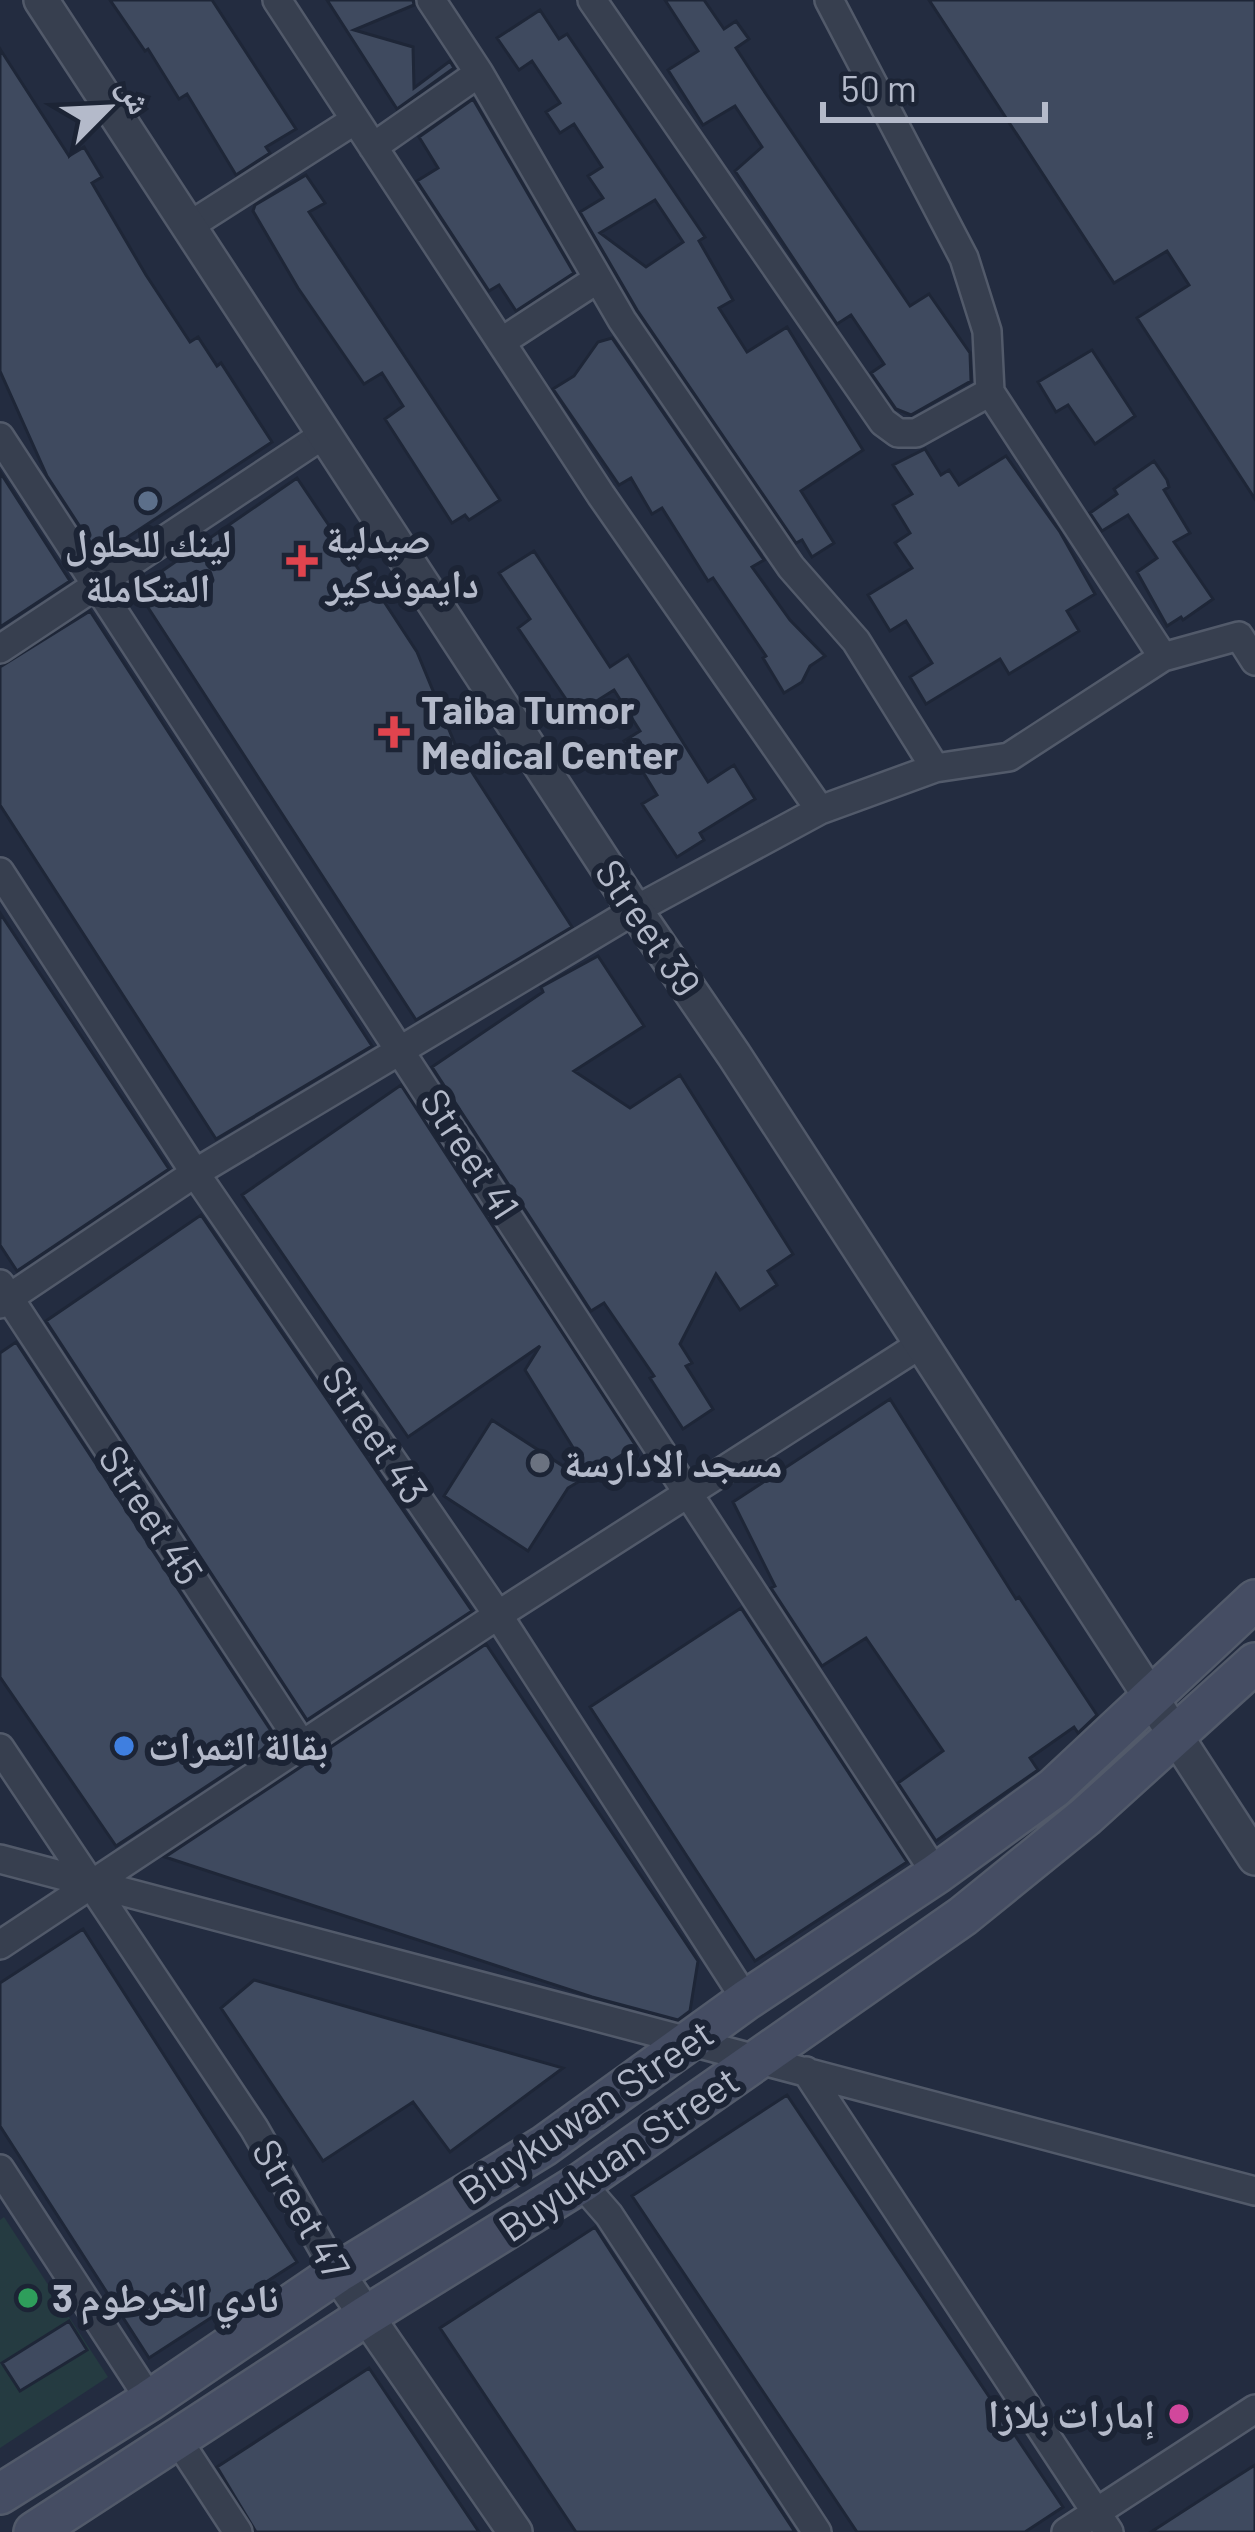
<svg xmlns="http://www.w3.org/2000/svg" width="1255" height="2532" font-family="Barlow,'Noto Naskh Arabic',sans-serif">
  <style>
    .green { fill: #253b41 }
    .building { fill: #3f4a5f; stroke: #1e2637; stroke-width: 3; fill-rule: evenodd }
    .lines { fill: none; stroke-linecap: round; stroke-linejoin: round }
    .minor-casing { stroke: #525a6a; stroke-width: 32 }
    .tertiary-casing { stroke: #525a6a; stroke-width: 38 }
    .secondary-casing { stroke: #525a6a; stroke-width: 44 }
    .minor { stroke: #373f4f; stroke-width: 27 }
    .tertiary { stroke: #373f4f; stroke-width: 33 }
    .secondary { stroke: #454d63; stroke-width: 39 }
    .service-dot { fill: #5c6f8a; stroke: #1c2435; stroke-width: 4.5 }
    .health-dot { fill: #e0444e; stroke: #1c2435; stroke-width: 4.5 }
    .worship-dot { fill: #6b7280; stroke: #1c2435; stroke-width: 4.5 }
    .shop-dot { fill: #3f7fe0; stroke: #1c2435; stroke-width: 4.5 }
    .leisure-dot { fill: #2e9e5b; stroke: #1c2435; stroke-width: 4.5 }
    .hotel-dot { fill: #d1479c; stroke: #1c2435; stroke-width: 4.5 }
    .labels { text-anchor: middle; stroke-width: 12; stroke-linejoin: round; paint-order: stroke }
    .poi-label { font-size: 39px; font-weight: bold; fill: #b4baca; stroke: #1c2435; text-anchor: start }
    .street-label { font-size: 39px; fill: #b4baca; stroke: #1c2435 }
  </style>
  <rect width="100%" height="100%" fill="#232c40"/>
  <path class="green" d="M4 2217 108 2377 0 2448V2220Z"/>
  <path class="building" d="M110 0H212L296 129 266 147 270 153 236 175 187 94 179 99 148 49 145 51Z
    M327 0H413L414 5 354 30 413 47 414 88 450 61 454 68 397 109Z
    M665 0H704L724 29 736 21 749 39 736 48 762 88 910 306 929 294 970 353 971 381 911 415 896 409 871 373 884 364 851 315 837 324 735 171 762 147 735 106 703 125 668 70 698 51Z
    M929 0H1255V499L1137 318 1189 285 1167 251 1114 283Z
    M540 10 559 39 567 34 705 237 699 241 733 300 719 308 747 352 787 327 863 450 801 491 834 543 812 557 802 540 796 543 637 310 580 212 603 198 588 176 602 167 574 124 560 133 546 112 560 103 532 61 519 70 497 38ZM655 200 683 242 646 267 600 233Z
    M0 49 69 156 84 147 102 177 92 183 146 275 190 342 198 337 217 366 221 363 272 442 99 556 47 476 0 371Z
    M473 99 574 273 516 311 499 285 489 291 417 181 438 168 419 137Z
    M306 175 325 203 309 212 500 500 469 520 465 515 452 523 385 419 403 406 382 373 364 384 298 288 253 211 255 205Z
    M612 338 764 560 752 567 790 620 825 656 810 666 802 682 784 693 763 658 766 656 713 578 708 581 662 508 652 514 631 478 619 485 553 389 574 376 598 342Z
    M1092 350 1135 416 1095 444 1068 405 1056 412 1038 382Z
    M925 449 941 475 949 470 959 485 1006 456 1060 532 1095 594 1067 611 1079 631 1009 674 1000 659 926 704 910 677 932 663 906 621 890 631 868 595 912 568 895 543 910 533 893 505 912 494 893 465Z
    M1154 461 1167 480 1169 487 1164 490 1190 533 1174 542 1213 599 1183 620 1181 617 1167 626 1137 572 1157 558 1128 515 1102 531 1090 513 1117 494 1114 489Z
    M0 472 70 581 0 627Z
    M297 478 361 573 364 571 417 652 457 749 572 927 416 1020 136 589Z
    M534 551 610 667 628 655 708 782 734 765 755 799 700 833 704 840 677 857 642 804 657 795 624 741 640 731 614 690 576 714 518 628 530 619 499 573Z
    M90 611 372 1046 216 1139 0 805V667Z
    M0 913 169 1169 17 1271 0 1245Z
    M598 956 644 1026 574 1071 630 1108 680 1075 793 1254 768 1271 777 1285 740 1310 716 1274 680 1344 692 1363 686 1366 713 1409 683 1429 650 1378 654 1376 604 1303 591 1311 432 1067 543 992 541 987Z
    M401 1085 636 1446 590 1475 525 1370 540 1346 408 1437 242 1195Z
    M201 1215 472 1611 307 1720 46 1321Z
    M16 1342 277 1740 116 1846 0 1677V1353Z
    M890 1399 1016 1599 1019 1597 1097 1715 1078 1733 1074 1727 1030 1758 1038 1770 936 1841 898 1783 943 1751 866 1638 822 1666 771 1588 775 1586 733 1502Z
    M492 1420 583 1479 568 1488 528 1551 444 1496Z
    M741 1608 907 1862 755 1961 590 1707Z
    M486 1644 698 1961 690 2011 678 2020 592 1997 165 1857Z
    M83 1929 297 2262 149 2358 0 2126V1983Z
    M254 1980 390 2019 563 2068 450 2152 413 2102 323 2161 221 2008Z
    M787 2095 1063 2507 1025 2532H857L632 2196Z
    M595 2227 613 2255 795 2532H576L440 2328Z
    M69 2321 87 2350 20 2391 2 2363Z
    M369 2368 479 2532H256L217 2467Z
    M1255 2465V2532H1151L1222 2486Z"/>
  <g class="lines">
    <g class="minor-casing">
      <path id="minor" d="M277 0 601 495 820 810
        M431 0 479 73 622 320 791 567 856 641 935 768
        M592 0 883 422 898 433H916L990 392
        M829 0 964 258 987 331 990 392 1163 657 1239 636 1255 661
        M373 147 479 73
        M189 226 355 120
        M501 342 596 280
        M0 437 936 1874
        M0 649 326 433
        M0 872 195 1173 498 1615 746 2000
        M0 1284 302 1745
        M0 1304 195 1173 635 910 820 810 935 768 1009 757 1163 657
        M0 1748 254 2128 337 2273
        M0 1859 1255 2191
        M0 1945 498 1615 921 1344
        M806 2071 1109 2532
        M0 2169 150 2400
        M581 2183 609 2215 817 2532
        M178 2440 238 2532
        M1066 2532 1255 2409"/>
    </g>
    <g class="tertiary-casing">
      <path id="tertiary" d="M41 0 635 910 734 1055 1255 1858
        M337 2273 515 2532"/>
    </g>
    <g class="secondary-casing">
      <path id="secondary" d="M0 2494 150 2400 337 2273 544 2146 746 2000 936 1874 1054 1788 1255 1600
        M34 2532 366 2316 581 2183 963 1916 1085 1817 1255 1663"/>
    </g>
    <use href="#minor" class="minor"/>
    <use href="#tertiary" class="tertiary"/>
    <use href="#secondary" class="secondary"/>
  </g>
  <circle class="service-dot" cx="148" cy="501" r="12"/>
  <g class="health-dot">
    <path d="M296 543h12v12h12v12h-12v12h-12v-12h-12v-12h12z"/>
    <path d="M388 714h12v12h12v12h-12v12h-12v-12h-12v-12h12z"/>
  </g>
  <circle class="worship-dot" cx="540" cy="1463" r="12"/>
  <circle class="shop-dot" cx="124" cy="1746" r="12"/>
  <circle class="leisure-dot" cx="28" cy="2298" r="12"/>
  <circle class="hotel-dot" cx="1179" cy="2414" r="12"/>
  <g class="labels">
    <g class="poi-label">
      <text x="326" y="553">صيدلية<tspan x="326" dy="45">دايموندكير</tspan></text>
      <text x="148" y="557" text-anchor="middle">لينك للحلول<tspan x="148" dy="45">المتكاملة</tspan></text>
      <text x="421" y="724">Taiba Tumor<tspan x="421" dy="45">Medical Center</tspan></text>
      <text x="564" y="1477">مسجد الادارسة</text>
      <text x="148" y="1760">بقالة الثمرات</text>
      <text x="52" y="2312">نادي الخرطوم 3</text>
      <text x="1155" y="2428" text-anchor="end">إمارات بلازا</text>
    </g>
    <g class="street-label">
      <text transform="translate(648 928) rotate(56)" y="14">Street 39</text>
      <text transform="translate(470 1154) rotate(57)" y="14">Street 41</text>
      <text transform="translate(375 1435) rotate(56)" y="14">Street 43</text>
      <text transform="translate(151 1515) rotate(57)" y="14">Street 45</text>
      <text transform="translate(586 2112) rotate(-34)" y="14">Biuykuwan Street</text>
      <text transform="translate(619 2154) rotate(-34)" y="14">Buyukuan Street</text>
      <text transform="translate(301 2209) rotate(60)" y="14">Street 47</text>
    </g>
  </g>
  <g transform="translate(108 108) rotate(66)" stroke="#1c2435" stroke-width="9" paint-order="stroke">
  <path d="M0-9L21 45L0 30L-21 45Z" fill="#b4baca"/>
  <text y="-18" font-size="33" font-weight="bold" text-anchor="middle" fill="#b4baca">ش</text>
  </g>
  <path d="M823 102v18h222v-18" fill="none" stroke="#b4baca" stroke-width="6"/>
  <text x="841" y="102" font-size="36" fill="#b4baca" stroke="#1c2435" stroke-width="9" paint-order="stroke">50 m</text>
</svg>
